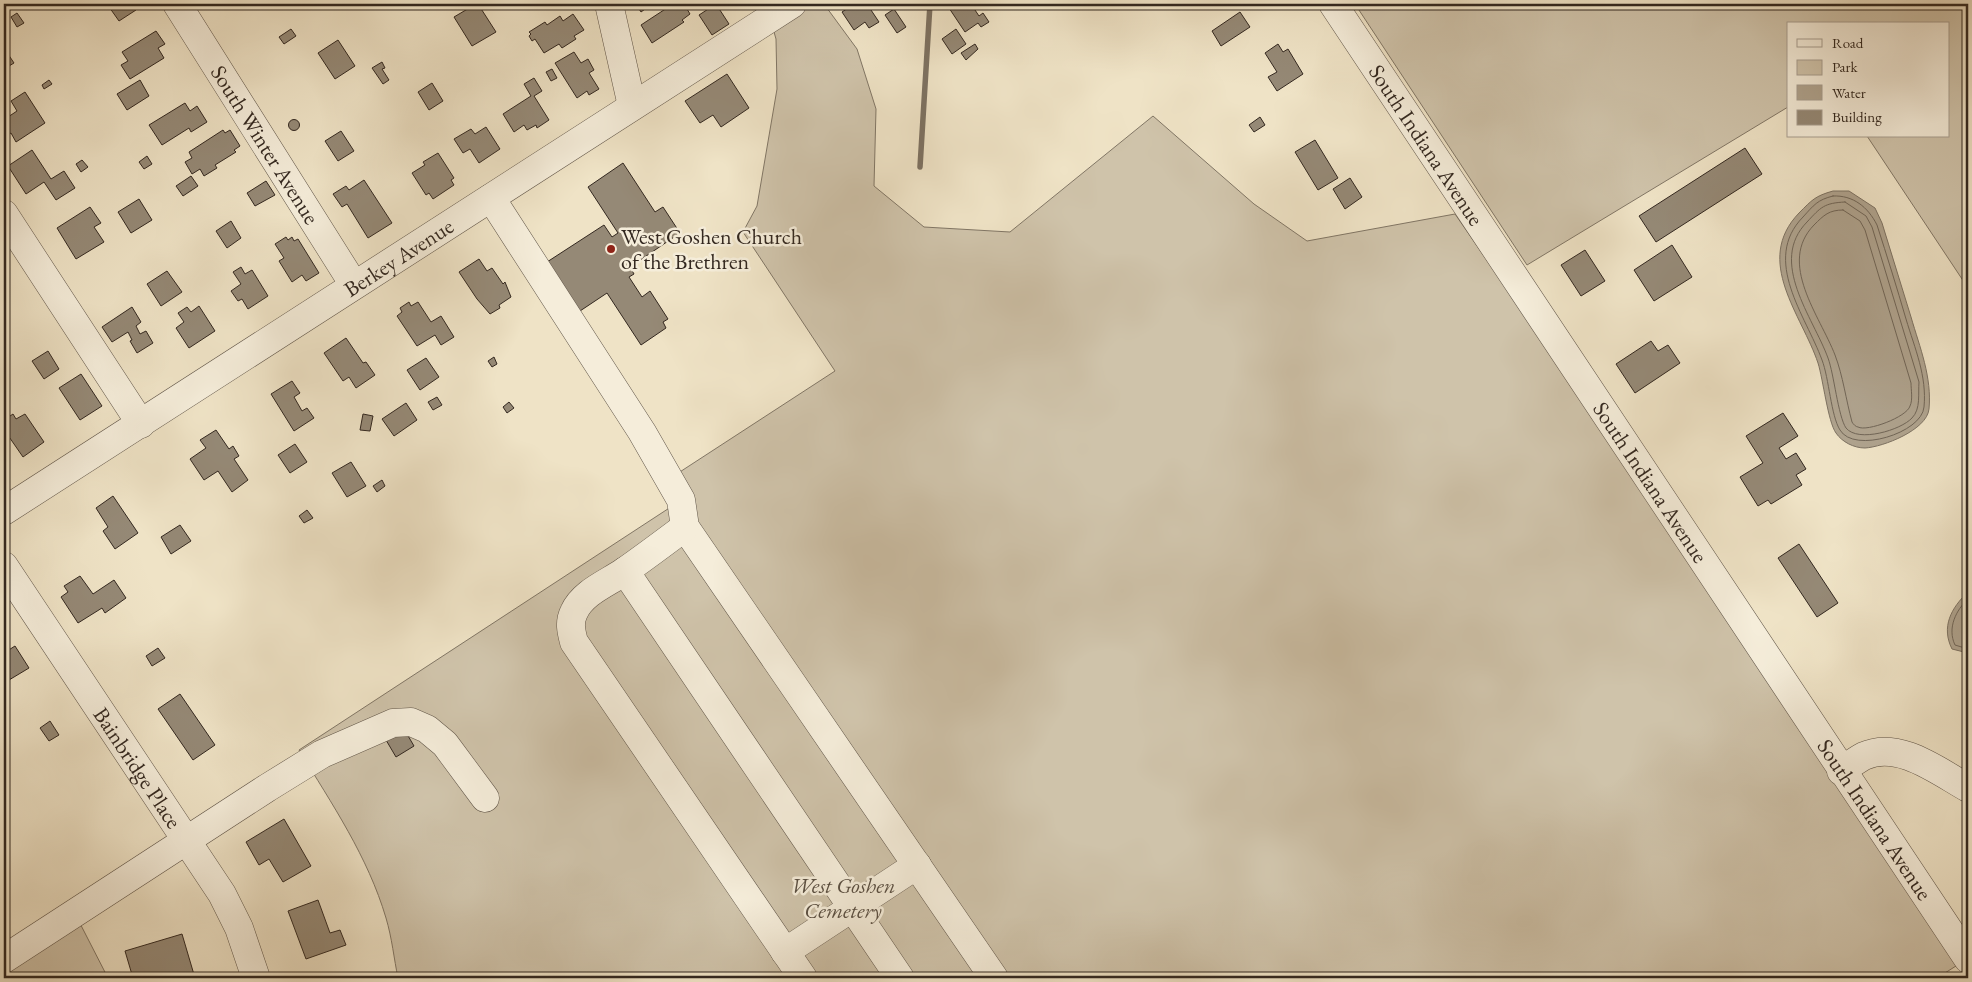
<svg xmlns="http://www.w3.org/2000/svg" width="1972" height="982" font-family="'EB Garamond',serif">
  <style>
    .green { fill: #cfc3aa; stroke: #817665 }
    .water { fill: #afa38e; stroke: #7d7262 }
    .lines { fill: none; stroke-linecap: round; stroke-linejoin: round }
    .shore { stroke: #716657; stroke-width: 1 }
    .stream { stroke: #7d7262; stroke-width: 5.5 }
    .building { fill: #958976; stroke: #332820 }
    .minor-casing { stroke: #62574a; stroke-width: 29 }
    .minor { stroke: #f5edda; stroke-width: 28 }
    .poi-dot { fill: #8f2418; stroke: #f5edda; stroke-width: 2 }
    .labels { text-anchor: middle; stroke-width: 5; stroke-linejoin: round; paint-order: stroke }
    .street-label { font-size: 22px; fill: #332820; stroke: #f5edda }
    .poi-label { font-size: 22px; fill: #332820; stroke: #f5edda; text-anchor: start }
    .park-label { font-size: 22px; font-style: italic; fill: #5a4f42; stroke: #f5edda }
  </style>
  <rect width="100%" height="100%" fill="#efe3c6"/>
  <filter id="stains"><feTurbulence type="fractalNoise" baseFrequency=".004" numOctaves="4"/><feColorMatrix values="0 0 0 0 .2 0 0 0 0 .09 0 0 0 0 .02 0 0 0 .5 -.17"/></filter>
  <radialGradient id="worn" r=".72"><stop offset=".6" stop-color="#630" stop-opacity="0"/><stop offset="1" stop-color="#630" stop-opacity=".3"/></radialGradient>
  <path class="green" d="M806 4H824L857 49 876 109 874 186 924 227 1010 232 1153 116 1254 204 1307 241 1455 214 1841 771 1957 943 1956 966 1937 978H398C394 959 392 938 386 918 368 857 332 804 299 750L680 501 669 479 835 371 743 232 757 206 777 89 776 39 772 25Z
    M1355 4H1968V288L1867 136H1948V24H1788V107L1527 265Z
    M69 902 108 978H4V944Z"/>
  <path class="water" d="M1833 191H1849L1875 208 1882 223C1892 254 1901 286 1911 317 1920 348 1932 377 1929 409 1927 430 1883 447 1865 448 1854 448 1842 442 1836 433 1828 422 1823 379 1818 363 1802 315 1753 261 1799 213 1812 200 1815 196 1833 191Z
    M1968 592V653L1952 649C1941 627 1951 608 1968 592Z"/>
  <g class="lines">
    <path class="shore" d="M1833 196C1853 195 1868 207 1877 225 1887 256 1897 288 1906 319 1915 349 1927 376 1924 407 1922 433 1854 454 1840 430 1831 416 1829 378 1822 360 1806 316 1761 260 1803 217 1814 205 1817 200 1833 196Z
      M1845 202 1866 216 1872 227 1919 382C1918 393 1921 409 1912 418 1901 430 1858 443 1846 428 1838 416 1834 374 1828 358 1813 317 1768 262 1807 222 1821 207 1824 203 1845 202Z
      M1843 210 1860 221 1865 230 1911 383C1911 390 1913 400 1910 406 1907 417 1867 432 1858 427 1856 427 1853 424 1852 422 1846 400 1843 376 1835 355 1820 316 1777 263 1814 225 1824 215 1829 210 1843 210Z
      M1968 599C1956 610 1947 628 1955 645L1968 649"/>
    <path class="stream" d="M920 167 930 4"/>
  </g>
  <path class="building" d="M107 4H132L136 10 119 21Z
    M476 4H478L496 32 472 46 454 17Z
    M636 4H652L641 12Z
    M673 4H690L691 5 687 9 690 14 682 20 684 22 652 43 641 25Z
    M716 4 729 24 712 35 699 15Z
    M854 4H867L879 22 869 28 865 22 854 30 842 12Z
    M950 4H971L979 16 983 13 989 22 981 27 978 23 965 32 947 5Z
    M894 9 906 27 897 33 885 15Z
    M1240 12 1250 27 1221 46 1212 31Z
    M17 13 24 23 17 27 11 17Z
    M573 14 584 30 574 36 576 39 562 48 559 44 544 53 535 39 532 41 529 36 531 34 529 32 545 22 547 25 560 16 563 21Z
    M291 29 296 36 284 44 279 37Z
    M956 29 966 44 952 54 942 39Z
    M156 31 165 44 158 48 164 58 130 79 121 65 128 61 122 52Z
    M338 40 355 66 335 79 318 53Z
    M975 44 978 49 966 60 961 53Z
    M1278 44 1283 52 1288 49 1303 74 1277 91 1268 77 1277 72 1265 53Z
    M574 52 581 63 588 59 594 70 589 73 599 89 589 95 587 91 577 98 555 63Z
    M8 54 14 63 4 69V56Z
    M382 62 385 68 382 69 389 80 383 84 372 68Z
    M552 69 557 78 551 81 546 72Z
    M727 74 749 108 721 127 713 115 700 123 685 101Z
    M534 78 542 91 534 96 549 120 537 128 536 125 527 130 524 125 514 132 503 114 531 96 524 84Z
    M49 80 52 84 44 89 42 85Z
    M140 80 149 96 127 110 117 94Z
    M432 83 443 101 429 110 418 92Z
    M25 92 45 123 16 142 11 133 4 137V118L5 119 17 111 11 101Z
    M185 103 190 111 197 106 207 122 191 132 189 128 162 145 149 125Z
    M1260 117 1265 125 1254 132 1249 125Z
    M288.5 125a5.5 5.5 0 1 1 11 0a5.5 5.5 0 1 1-11 0Z
    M486 127 500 149 479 163 470 149 463 153 454 139 471 129 475 134Z
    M223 130 225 133 230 130 240 146 234 150 236 152 215 165 217 168 204 176 200 169 192 174 185 162 192 158 189 152Z
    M341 131 354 151 338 161 325 141Z
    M1315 140 1338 178 1318 190 1295 152Z
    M1745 148 1762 174 1656 242 1639 216Z
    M32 150 51 179 64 171 75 188 56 200 44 182 26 194 8 166Z
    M438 153 454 178 451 180 454 185 433 199 429 193 426 195 412 173 425 165 423 162Z
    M147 156 152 164 144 169 139 162Z
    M82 160 88 167 81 172 76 164Z
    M623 163 655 212 663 207 680 233 630 267 634 274 629 277 642 297 650 291 668 319 663 322 666 328 641 345 607 293 580 311 547 262 604 225 612 237 618 233 588 187Z
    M191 176 198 186 183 196 176 186Z
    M1350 178 1362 197 1345 209 1333 189Z
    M364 180 392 223 368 238 347 204 342 207 333 194 346 186 349 190Z
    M266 181 275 195 255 206 247 193Z
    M139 199 152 220 131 233 118 212Z
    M90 207 101 223 94 227 104 242 76 259 57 228Z
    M231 221 241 238 227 248 216 231Z
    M286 237 288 240 292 237 294 241 298 239 319 273 306 281 302 275 292 282 279 261 284 258 275 244Z
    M1672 245 1692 277 1654 301 1634 270Z
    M1585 250 1605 281 1581 296 1561 265Z
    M479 259 487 271 492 268 503 284 505 282 511 297 499 305 500 308 490 314 477 299 459 272Z
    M241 267 245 274 252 270 268 296 248 309 242 299 238 301 231 291 241 284 233 272Z
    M167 271 182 292 161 306 147 284Z
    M409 302 411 306 418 302 431 322 441 316 454 337 441 345 435 335 417 346 397 316 402 312 400 308Z
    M199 306 215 331 189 348 176 328 184 322 178 313 187 307 191 312Z
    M132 307 141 322 136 326 140 334 146 331 153 343 137 353 130 341 132 340 128 332 112 342 102 327Z
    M346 338 363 363 366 362 375 375 356 388 349 377 343 381 324 353Z
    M1651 341 1658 351 1668 345 1680 363 1635 393 1616 364Z
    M48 351 59 369 44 379 32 361Z
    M494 357 497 364 492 367 488 361Z
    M426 358 439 377 420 390 407 370Z
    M81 374 102 406 80 420 59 388Z
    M292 381 300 393 294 397 302 411 307 408 314 418 294 431 271 394Z
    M437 397 442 405 433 410 428 402Z
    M509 402 514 408 507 413 503 407Z
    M406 403 417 420 394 436 382 419Z
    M1783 413 1798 436 1779 448 1786 459 1796 453 1806 469 1796 475 1802 485 1771 504 1768 500 1758 506 1740 477 1763 463 1746 436Z
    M13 414 16 419 25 414 44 442 23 457 5 431 4 432V420Z
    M363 414 373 416 370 431 360 430Z
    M216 430 229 449 233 446 239 456 234 459 248 480 232 492 218 471 204 480 190 459 206 448 200 440Z
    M295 444 307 462 290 473 278 455Z
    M351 462 366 486 347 497 332 473Z
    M382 480 385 486 377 492 373 486Z
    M113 496 138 533 115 549 103 531 108 527 96 508Z
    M307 510 313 518 304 523 299 516Z
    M180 525 191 541 171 554 161 537Z
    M1799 544 1838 603 1817 617 1778 558Z
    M80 576 93 594 114 580 126 598 105 613 102 608 78 623 61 597 68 592 64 586Z
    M15 646 29 668 9 680 4 672V653Z
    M158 648 165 658 152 666 146 656Z
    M180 694 215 745 193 760 158 709Z
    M50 721 59 735 49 741 40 728Z
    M404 729 414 746 396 757 386 740Z
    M284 819 311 866 283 882 269 859 259 865 246 842Z
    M318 900 330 933 340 930 346 945 306 959 288 911Z
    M182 934 195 978H165L164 975 153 978H133L125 951Z"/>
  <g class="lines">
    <g class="minor-casing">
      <g id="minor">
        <path id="s1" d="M177 4 354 285"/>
        <path d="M609 4 632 106"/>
        <path id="s2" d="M1333 4 1968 959"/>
        <path d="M491 198 642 432 681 500 685 527 994 978"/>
        <path d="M4 214 141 424"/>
        <path id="s3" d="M4 511 792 4"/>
        <path d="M685 527C665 542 645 557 625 571 608 583 583 592 574 612 569 622 571 631 574 642L803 978"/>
        <path id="s4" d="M4 566 222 894 239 928 256 978"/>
        <path d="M625 571 900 978"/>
        <path d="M1841 771C1849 766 1856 760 1864 756 1899 740 1939 772 1968 788"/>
        <path d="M785 952 917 865"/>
        <path d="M4 959 267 788 322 754 393 723 411 722 427 729 445 744 485 798"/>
      </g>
    </g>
    <use href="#minor" class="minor"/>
  </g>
  <circle class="poi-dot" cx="611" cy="249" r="5"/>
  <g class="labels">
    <g class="street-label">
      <text dy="8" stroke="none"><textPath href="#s2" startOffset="169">South Indiana Avenue</textPath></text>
      <text dy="8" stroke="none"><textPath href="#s1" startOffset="166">South Winter Avenue</textPath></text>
      <text dy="8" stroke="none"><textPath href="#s3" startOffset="469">Berkey Avenue</textPath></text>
      <text dy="8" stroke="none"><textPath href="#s2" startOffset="574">South Indiana Avenue</textPath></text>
      <text dy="8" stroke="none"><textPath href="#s4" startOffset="242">Bainbridge Place</textPath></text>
      <text dy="8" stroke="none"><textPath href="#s2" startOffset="979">South Indiana Avenue</textPath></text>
    </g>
    <g class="poi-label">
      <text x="621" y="244">West Goshen Church<tspan x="621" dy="25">of the Brethren</tspan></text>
    </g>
    <g class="park-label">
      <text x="843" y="893">West Goshen<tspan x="843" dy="25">Cemetery</tspan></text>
    </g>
  </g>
  <rect width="1972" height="982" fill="none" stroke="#efe3c6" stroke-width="20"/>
  <rect x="5" y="5" width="1962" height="972" fill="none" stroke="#332820" stroke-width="2.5"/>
  <rect x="10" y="10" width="1952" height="962" fill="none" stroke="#332820"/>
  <rect x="1787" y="22" width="162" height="115" fill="#f5edda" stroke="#a79e90"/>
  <rect x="1797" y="39" width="25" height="8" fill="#f5edda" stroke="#a79e90"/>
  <text x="1832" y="48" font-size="15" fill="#332820">Road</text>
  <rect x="1797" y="60" width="25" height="15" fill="#cfc3aa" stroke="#a79e90"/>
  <text x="1832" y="72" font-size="15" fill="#332820">Park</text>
  <rect x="1797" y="85" width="25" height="15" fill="#afa38e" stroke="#a79e90"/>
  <text x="1832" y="98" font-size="15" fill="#332820">Water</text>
  <rect x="1797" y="110" width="25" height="15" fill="#958976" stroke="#a79e90"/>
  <text x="1832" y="122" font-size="15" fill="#332820">Building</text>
  <rect width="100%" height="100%" filter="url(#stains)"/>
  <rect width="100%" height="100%" fill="url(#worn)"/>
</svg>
